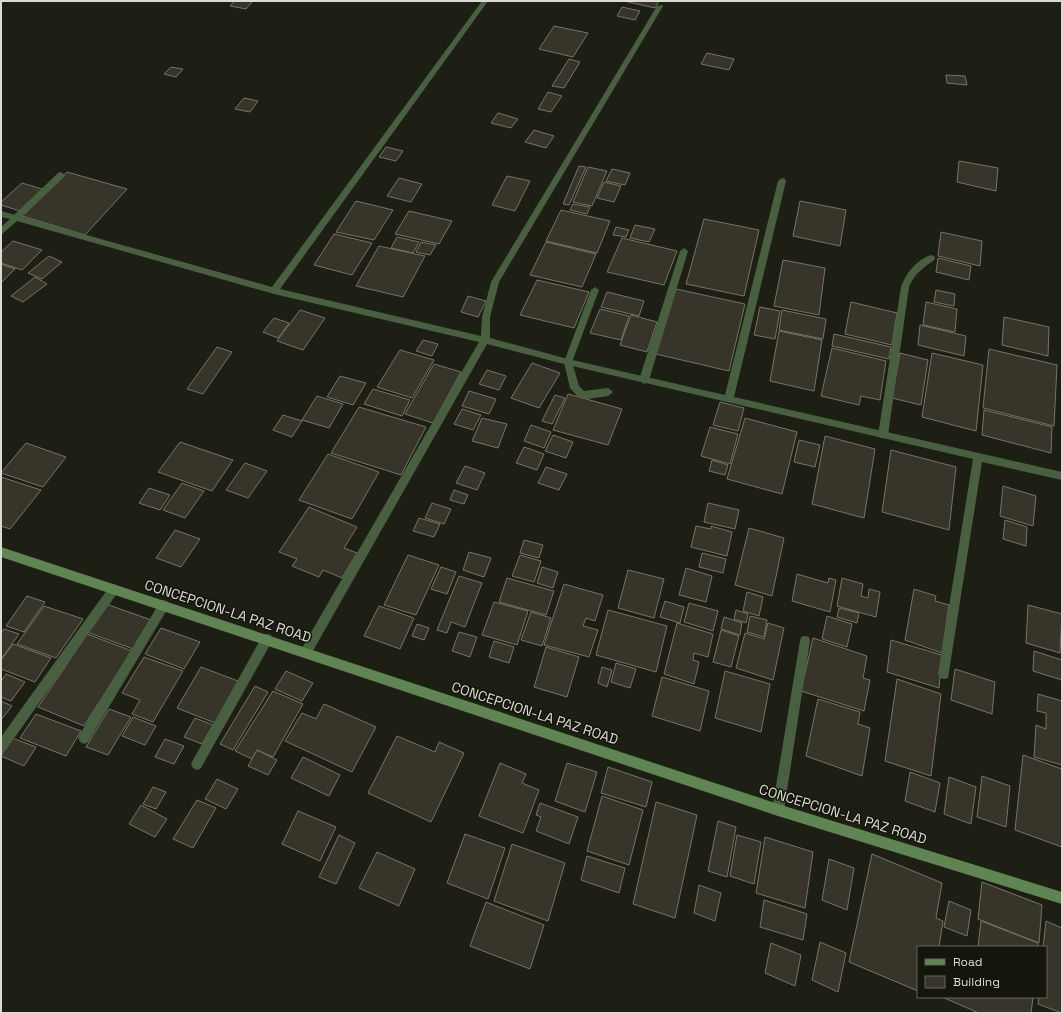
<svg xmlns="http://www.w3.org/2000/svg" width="1063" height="1014" font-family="'Space Grotesk',sans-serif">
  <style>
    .building { fill: #373429; stroke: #777367 }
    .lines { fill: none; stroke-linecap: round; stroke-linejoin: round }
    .service { fill: #486040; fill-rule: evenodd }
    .minor { fill: #486040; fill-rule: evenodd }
    .secondary { fill: #5f8552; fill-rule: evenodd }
    .labels { text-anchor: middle; stroke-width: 3; stroke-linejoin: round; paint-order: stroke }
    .street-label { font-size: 14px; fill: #dadbd4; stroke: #14150b }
  </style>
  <rect width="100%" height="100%" fill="#1d1f14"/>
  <g class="building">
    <path d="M234 1H253L246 9 230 6Z"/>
    <path d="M624 1H659L655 8Z"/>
    <path d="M622 7 640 11 635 20 617 16Z"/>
    <path d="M554 26 588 33 573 57 539 49Z"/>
    <path d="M707 53 734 59 729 70 701 64Z"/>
    <path d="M569 59 580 62 564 88 552 86Z"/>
    <path d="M171 67 183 69 176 77 164 74Z"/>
    <path d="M946 75 965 76 967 85 947 83Z"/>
    <path d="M548 92 562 96 551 112 538 109Z"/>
    <path d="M244 98 258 101 250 112 235 109Z"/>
    <path d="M498 113 518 119 511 128 491 123Z"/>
    <path d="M534 130 554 136 546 148 525 142Z"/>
    <path d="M386 147 403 151 396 161 379 157Z"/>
    <path d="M959 161 998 168 996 191 957 182Z"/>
    <path d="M579 166 586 167 569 205 563 204Z"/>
    <path d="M588 167 607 171 592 206 573 202Z"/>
    <path d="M612 169 630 173 625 185 606 181Z"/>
    <path d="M67 172 127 189 85 235 22 216Z"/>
    <path d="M507 176 530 181 515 211 492 205Z"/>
    <path d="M399 178 422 184 411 202 387 196Z"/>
    <path d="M604 182 621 186 614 202 597 198Z"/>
    <path d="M22 183 42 189 20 211 1 205V202Z"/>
    <path d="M356 201 393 210 374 240 336 232Z"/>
    <path d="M800 201 846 210 840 246 793 236Z"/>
    <path d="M573 204 590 207 587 214 570 210Z"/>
    <path d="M561 210 610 221 597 253 546 241Z"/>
    <path d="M409 211 452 221 439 244 395 234Z"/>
    <path d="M704 219 759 230 744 296 686 284Z"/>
    <path d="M635 225 655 229 649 242 630 238Z"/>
    <path d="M616 227 629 230 626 237 613 235Z"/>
    <path d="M941 232 982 241 980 266 938 256Z"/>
    <path d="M334 234 372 243 352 275 314 265Z"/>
    <path d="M397 237 419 242 413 253 391 248Z"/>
    <path d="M622 238 677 251 664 285 607 272Z"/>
    <path d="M13 241 42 250 22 270 1 263V252Z"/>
    <path d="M421 242 436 245 430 255 416 252Z"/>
    <path d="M546 242 596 254 582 287 530 275Z"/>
    <path d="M379 246 425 256 403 297 356 286Z"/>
    <path d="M49 256 62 262 42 279 28 273Z"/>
    <path d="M938 258 971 266 969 280 936 272Z"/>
    <path d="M783 260 825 268 819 315 774 306Z"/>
    <path d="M1 264 15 269 1 283Z"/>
    <path d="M35 277 47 284 23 302 11 296Z"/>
    <path d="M537 280 589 292 574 328 520 315Z"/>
    <path d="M676 289 745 304 729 371 656 354Z"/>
    <path d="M936 290 955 294 954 306 934 302Z"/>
    <path d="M607 292 644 301 639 316 601 307Z"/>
    <path d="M468 296 486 301 478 317 461 312Z"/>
    <path d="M851 302 897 313 892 345 845 334Z"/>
    <path d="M926 302 957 309 955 332 923 325Z"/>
    <path d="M760 307 780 311 775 339 754 335Z"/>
    <path d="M600 309 629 316 621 340 590 333Z"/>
    <path d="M300 310 325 318 303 350 277 341Z"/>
    <path d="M782 310 826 319 823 339 779 330Z"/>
    <path d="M631 315 657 322 647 352 620 345Z"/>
    <path d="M1004 317 1049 327 1048 356 1002 345Z"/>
    <path d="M274 318 289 323 278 338 263 332Z"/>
    <path d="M920 325 966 336 964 356 918 345Z"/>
    <path d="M779 331 822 340 814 391 770 381Z"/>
    <path d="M834 334 891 347 889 359 832 346Z"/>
    <path d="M423 340 438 344 432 356 416 351Z"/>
    <path d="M217 347 232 352 203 394 187 389Z"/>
    <path d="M832 348 886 361 880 400 861 396 859 405 821 396Z"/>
    <path d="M989 349 1057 365 1054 426 983 408Z"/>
    <path d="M400 350 434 360 412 398 377 387Z"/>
    <path d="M900 353 928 360 921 405 892 398Z"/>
    <path d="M932 353 983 365 976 431 922 417Z"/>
    <path d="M532 363 560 373 539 408 511 398Z"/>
    <path d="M434 364 461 372 433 423 405 414Z"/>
    <path d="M487 370 506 376 499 390 479 384Z"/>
    <path d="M340 376 366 383 353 405 327 397Z"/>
    <path d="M373 389 410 400 402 416 364 404Z"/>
    <path d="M469 391 496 399 489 414 462 406Z"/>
    <path d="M568 394 622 409 608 445 553 430Z"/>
    <path d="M555 395 565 398 552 424 542 421Z"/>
    <path d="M317 396 343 404 329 428 302 420Z"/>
    <path d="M720 402 744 408 738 431 713 425Z"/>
    <path d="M359 407 426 427 401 475 331 453Z"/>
    <path d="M462 409 481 415 473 430 454 424Z"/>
    <path d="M984 410 1052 427 1051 453 982 435Z"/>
    <path d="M283 415 302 421 292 437 273 430Z"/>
    <path d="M482 418 507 424 498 448 472 441Z"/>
    <path d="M745 418 797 432 782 494 727 479Z"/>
    <path d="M531 425 551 432 544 448 524 441Z"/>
    <path d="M710 427 738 434 730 464 701 456Z"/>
    <path d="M553 435 573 442 566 458 545 451Z"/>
    <path d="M825 436 875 449 864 518 812 504Z"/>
    <path d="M799 440 820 445 815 467 794 462Z"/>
    <path d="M180 442 233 460 212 491 158 472Z"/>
    <path d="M26 443 66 457 43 487 1 473Z"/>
    <path d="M524 447 544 454 537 470 516 463Z"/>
    <path d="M891 450 956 467 949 530 882 512Z"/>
    <path d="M328 454 379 472 352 519 299 500Z"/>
    <path d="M712 460 728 465 725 475 709 471Z"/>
    <path d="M245 463 267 471 248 498 226 490Z"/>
    <path d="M465 466 485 473 477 490 456 483Z"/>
    <path d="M546 467 567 474 559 490 538 483Z"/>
    <path d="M1 477 41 490 10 529 1 526Z"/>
    <path d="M182 483 204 491 185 518 163 510Z"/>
    <path d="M1003 486 1036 496 1033 526 1000 516Z"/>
    <path d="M149 488 170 495 160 510 139 503Z"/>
    <path d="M454 490 468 495 464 504 450 500Z"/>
    <path d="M432 503 451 509 444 524 425 518Z"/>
    <path d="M708 503 739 510 735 529 704 522Z"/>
    <path d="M309 507 357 527 344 548 357 553 342 578 323 570 319 577 292 566 297 559 279 552Z"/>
    <path d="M419 518 440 524 434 537 413 531Z"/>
    <path d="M1005 520 1027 527 1026 546 1003 539Z"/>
    <path d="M696 526 711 529V526L732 532 727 556 691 547Z"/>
    <path d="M749 528 784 538 772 596 735 585Z"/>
    <path d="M175 530 200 539 181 567 156 558Z"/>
    <path d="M524 540 543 545 539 558 520 553Z"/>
    <path d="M469 552 491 558 484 577 463 570Z"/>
    <path d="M702 553 726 559 723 573 699 567Z"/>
    <path d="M408 555 439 565 416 615 384 605Z"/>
    <path d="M520 555 541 561 534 582 512 576Z"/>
    <path d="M441 567 456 572 447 594 431 589Z"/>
    <path d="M542 567 558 572 553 588 537 583Z"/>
    <path d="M686 568 712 576 706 602 679 595Z"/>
    <path d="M628 570 664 579 654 618 618 608Z"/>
    <path d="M797 574 828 583 829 578 836 580 830 612 792 601Z"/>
    <path d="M459 576 482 583 465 627 451 622 447 633 437 630Z"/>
    <path d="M507 578 554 591 546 615 499 602Z"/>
    <path d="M842 578 863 584 861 596 868 598 869 589 880 592 876 617 837 606Z"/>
    <path d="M564 584 603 595 595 621 586 618 583 626 598 630 589 657 544 645Z"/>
    <path d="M914 589 936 596 935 601 949 605 942 653 905 640Z"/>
    <path d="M747 592 763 597 759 616 743 611Z"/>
    <path d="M27 596 45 602 24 632 6 626Z"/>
    <path d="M665 601 684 607 680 623 660 617Z"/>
    <path d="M494 602 528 611 517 645 482 635Z"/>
    <path d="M689 603 718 611 713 631 684 622Z"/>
    <path d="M106 604 154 621 136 650 87 632Z"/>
    <path d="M1028 605 1062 614 1060 653 1026 643Z"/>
    <path d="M44 606 83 619 56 658 17 644Z"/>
    <path d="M379 606 414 618 400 649 364 636Z"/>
    <path d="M839 608 859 613 857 623 837 617Z"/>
    <path d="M608 610 667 626 656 672 596 655Z"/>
    <path d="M736 610 748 614 746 623 734 619Z"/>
    <path d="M531 612 551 618 542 646 521 640Z"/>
    <path d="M750 616 767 620 764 637 747 632Z"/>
    <path d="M827 616 852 624 847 647 822 639Z"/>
    <path d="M724 617 742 623 740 635 721 629Z"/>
    <path d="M677 623 713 634 708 657 694 653 693 660 699 662 694 684 664 674Z"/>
    <path d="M768 623 784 628 773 680 736 668 745 633 764 639Z"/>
    <path d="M417 624 429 628 424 640 412 636Z"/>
    <path d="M161 628 200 642 184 669 145 654Z"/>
    <path d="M4 629 19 634 1 659V633Z"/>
    <path d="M721 630 739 636 731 667 713 662Z"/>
    <path d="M459 632 477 637 470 657 452 651Z"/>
    <path d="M87 634 132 651 84 726 38 707Z"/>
    <path d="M813 638 867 656 863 678 870 680 864 711 801 691Z"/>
    <path d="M891 640 942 655 939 688 887 672Z"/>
    <path d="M494 641 514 647 509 663 489 657Z"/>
    <path d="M13 644 51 658 35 682 1 669V660Z"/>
    <path d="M546 647 579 657 567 697 534 687Z"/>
    <path d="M1034 651 1062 660V680L1033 671Z"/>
    <path d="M144 657 183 671 153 722 132 714 140 700 122 693Z"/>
    <path d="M616 663 636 669 630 688 611 682Z"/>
    <path d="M201 667 238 681 215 723 177 708Z"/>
    <path d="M602 667 612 670 607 687 598 683Z"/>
    <path d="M955 669 995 682 992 714 951 700Z"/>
    <path d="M286 671 313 683 302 701 275 689Z"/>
    <path d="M725 671 770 684 761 732 715 718Z"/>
    <path d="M6 674 25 682 11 701 1 697V681Z"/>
    <path d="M662 677 709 691 700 731 652 716Z"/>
    <path d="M897 679 941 694 931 776 885 761Z"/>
    <path d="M255 686 268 692 233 750 220 744Z"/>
    <path d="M273 691 303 704 273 757 257 750 252 759 235 751Z"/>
    <path d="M1038 694 1062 701V765L1034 757 1036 725 1046 729V713L1037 711Z"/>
    <path d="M818 699 860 712 858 724 870 728 862 776 806 756Z"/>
    <path d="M1 701 12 706 1 720Z"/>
    <path d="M324 704 376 727 352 772 285 741 302 713 316 719Z"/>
    <path d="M109 709 131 717 108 755 86 747Z"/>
    <path d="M36 714 81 731 66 756 20 738Z"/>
    <path d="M133 717 156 726 145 745 122 736Z"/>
    <path d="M195 718 213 725 202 744 184 737Z"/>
    <path d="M397 736 435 752 439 742 464 753 431 822 368 793Z"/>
    <path d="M12 738 36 747 24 766 1 756Z"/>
    <path d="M165 739 184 746 174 764 155 757Z"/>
    <path d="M257 750 277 760 268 775 248 766Z"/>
    <path d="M1023 755 1062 769V847L1015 830Z"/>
    <path d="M303 757 340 775 329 796 291 778Z"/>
    <path d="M500 763 526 774 522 783 539 790 523 833 479 816Z"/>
    <path d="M567 763 597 772 585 812 555 801Z"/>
    <path d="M608 767 652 782 646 807 601 793Z"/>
    <path d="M910 772 940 783 935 812 905 801Z"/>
    <path d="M982 776 1010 786 1006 827 977 817Z"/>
    <path d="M949 777 976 787 971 824 944 814Z"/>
    <path d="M217 779 238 789 226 809 205 799Z"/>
    <path d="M153 787 166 792 156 809 143 804Z"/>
    <path d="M602 796 643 810 629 865 587 851Z"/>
    <path d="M197 800 216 808 193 848 173 839Z"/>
    <path d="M656 802 697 815 675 918 633 904Z"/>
    <path d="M540 803 578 817 569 844 536 831 541 817 536 815Z"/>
    <path d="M141 805 167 819 155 837 129 824Z"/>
    <path d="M298 811 336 827 320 861 282 844Z"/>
    <path d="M718 821 736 827 727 877 708 871Z"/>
    <path d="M465 834 505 848 488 899 447 883Z"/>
    <path d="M339 835 355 843 336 884 319 877Z"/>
    <path d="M737 835 761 842 754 884 730 876Z"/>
    <path d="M765 837 813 852 805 908 756 893Z"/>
    <path d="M512 844 565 863 548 921 494 901Z"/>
    <path d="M377 852 415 869 399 906 359 888Z"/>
    <path d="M872 854 942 883 936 918 943 921 939 947H918V991L849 962Z"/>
    <path d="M587 856 625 868 619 893 581 880Z"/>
    <path d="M829 859 854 868 847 910 822 900Z"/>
    <path d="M982 882 1042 905 1039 943 978 919Z"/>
    <path d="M699 885 721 893 715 921 694 913Z"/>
    <path d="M764 900 807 914 803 940 760 927Z"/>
    <path d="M949 901 971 910 967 936 944 927Z"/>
    <path d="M486 902 544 925 530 969 470 946Z"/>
    <path d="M981 921 1038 943V947H978Z"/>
    <path d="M1046 921 1062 928V1013L1038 1004 1039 997H1046V947H1043Z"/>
    <path d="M820 942 846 953 838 992 812 980Z"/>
    <path d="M771 943 801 955 795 986 765 973Z"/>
    <path d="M942 997H1033L1031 1013H979Z"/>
  </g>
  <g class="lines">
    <g class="service">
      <path d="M61 172 65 175 64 177 19 220H13V216L58 173Z"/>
      <path d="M684 248 688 251 649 380 644 384 639 380 680 251Z"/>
      <path d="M931 255 934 256 935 258 934 260C923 268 914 274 909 287L888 435 886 438H880L878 435 901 287C906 273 916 260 931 255Z"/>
      <path d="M595 287 599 290 572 362 579 386 584 391 608 388 613 392 608 396 588 399 578 397 570 388 564 362 591 290Z"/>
      <path d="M114 584 118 586 119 589 118 592 5 751 1 753V737L110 586Z"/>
      <path d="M164 600 168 602 169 605 168 608 88 742 84 744 80 742 78 738 80 734 160 602Z"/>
      <path d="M267 634 271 635 272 639 271 643 201 768 197 770 193 768 191 764 193 760 263 635Z"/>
    </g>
    <g class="minor">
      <path d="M482 1H488L280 289 481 336 482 317 491 282 657 6 662 5 663 6 499 282 490 317V338L568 359 725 395 778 181 782 178 785 179 786 181 734 397 1062 472V480L982 462 948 678 944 679 940 678 938 674 973 459 568 365 487 344 310 656 306 657 302 656 300 652 302 648 479 342 274 294 17 221 1 235V227L10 219 1 217V211L272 287Z"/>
      <path d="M805 636 809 637 810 641 784 810 782 814 778 816 774 814 772 810 800 641 801 637Z"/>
    </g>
    <path class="secondary" d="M1 547 778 804 1062 892V904L778 816 1 557Z"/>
  </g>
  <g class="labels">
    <g class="street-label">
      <text transform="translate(228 611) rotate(18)" y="5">CONCEPCION-LA PAZ ROAD</text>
      <text transform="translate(535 713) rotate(18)" y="5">CONCEPCION-LA PAZ ROAD</text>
      <text transform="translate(843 814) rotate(17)" y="5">CONCEPCION-LA PAZ ROAD</text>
    </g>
  </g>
  <rect width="1063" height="1014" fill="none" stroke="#dadbd4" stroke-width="4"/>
  <rect x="917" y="946" width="130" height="52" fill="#14150b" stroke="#63645b"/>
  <rect x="925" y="959" width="20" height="6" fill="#5f8552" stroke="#63645b"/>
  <text x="953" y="966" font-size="12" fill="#dadbd4">Road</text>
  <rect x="925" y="976" width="20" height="12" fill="#373429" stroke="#63645b"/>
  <text x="953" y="986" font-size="12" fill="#dadbd4">Building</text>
</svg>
